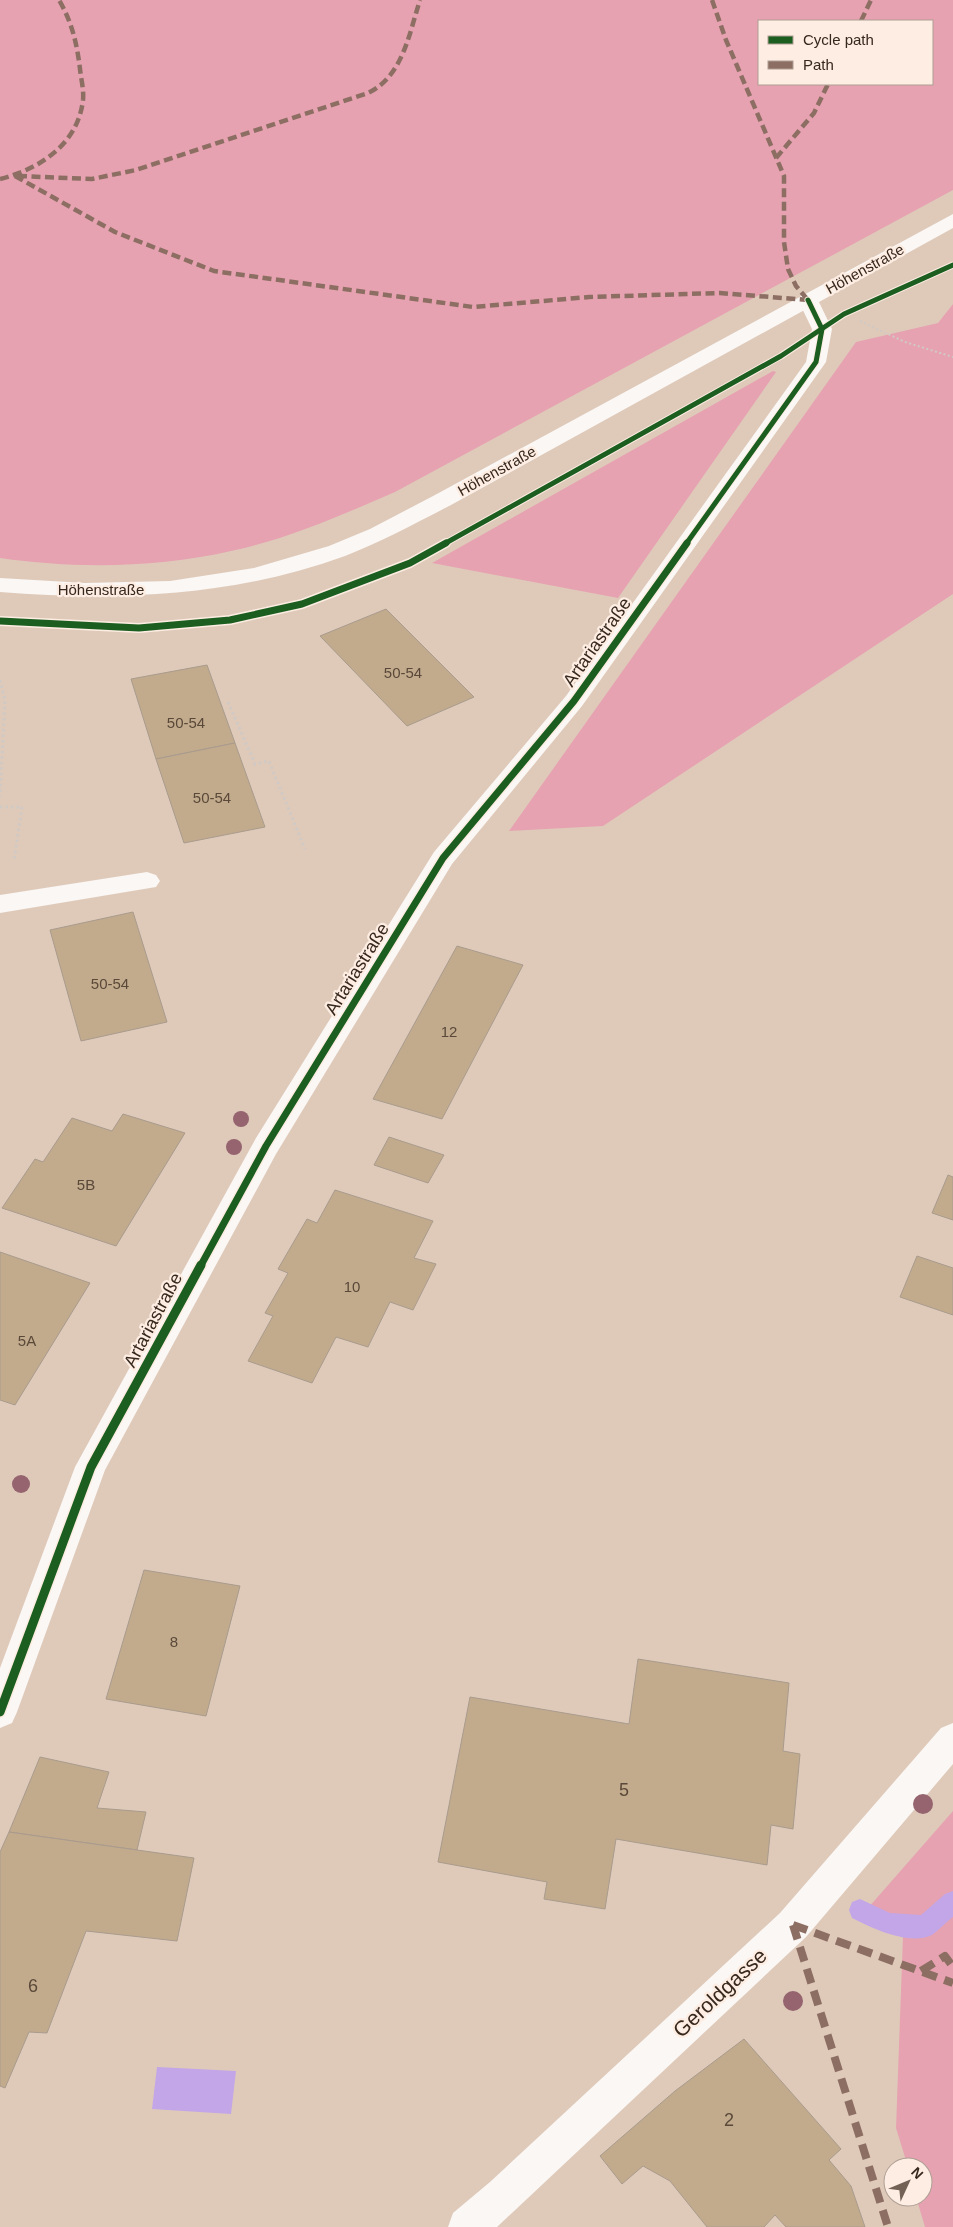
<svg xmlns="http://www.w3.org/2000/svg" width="953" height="2227" font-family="Helvetica,sans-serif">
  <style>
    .green { fill: #e6a2b1; fill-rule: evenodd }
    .water { fill: #c2a6e8 }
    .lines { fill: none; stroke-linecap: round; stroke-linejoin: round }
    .stream { fill: #c2a6e8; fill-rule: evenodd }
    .building { fill: #c2ab8d; stroke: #a99b8d }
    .path-far1 { stroke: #d0c9c4; stroke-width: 2; stroke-dasharray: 2 2.5; stroke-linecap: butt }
    .path { stroke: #d0c9c4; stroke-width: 3; stroke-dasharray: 2.5 3; stroke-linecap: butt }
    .service { fill: #faf7f5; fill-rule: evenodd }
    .minor { fill: #faf7f5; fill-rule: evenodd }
    .secondary { fill: #faf7f5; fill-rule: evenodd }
    .quiet-far1 { stroke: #8d6e63; stroke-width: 4.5; stroke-dasharray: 9 4.5; stroke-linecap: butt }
    .quiet { stroke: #8d6e63; stroke-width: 8; stroke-dasharray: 15 8; stroke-linecap: butt }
    .cycleway-far2-casing { stroke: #fdede2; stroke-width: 7 }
    .cycleway-far1-casing { stroke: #fdede2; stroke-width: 10 }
    .cycleway-casing { stroke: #fdede2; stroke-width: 12 }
    .cycleway-far2 { stroke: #1b5e20; stroke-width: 5 }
    .cycleway-far1 { stroke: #1b5e20; stroke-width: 7 }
    .cycleway { stroke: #1b5e20; stroke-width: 9 }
    .tree { fill: #95646f }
    .labels { text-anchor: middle; stroke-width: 4.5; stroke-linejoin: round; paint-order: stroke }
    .far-street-label { font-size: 15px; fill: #37281d; stroke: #fdede2 }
    .number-label { font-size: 15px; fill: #5a4939 }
    .street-label { font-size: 18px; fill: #37281d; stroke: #fdede2 }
    .near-number-label { font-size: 18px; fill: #5a4939 }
    .near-street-label { font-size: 21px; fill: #37281d; stroke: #fdede2 }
  </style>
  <rect width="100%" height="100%" fill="#dfcaba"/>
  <g class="green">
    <path d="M0 0H953V190L395 492C342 515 288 539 231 551 157 568 75 569 0 558ZM759 21H932V84H759Z"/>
    <path d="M953 304V594L603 826 509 831 856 342 938 323Z"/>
    <path d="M773 371 776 372 618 598 432 563Z"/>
    <path d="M953 1811V2227H925L916 2197H923V2167H908L896 2128 903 1936 861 1916Z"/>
  </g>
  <path class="water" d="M157 2067 236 2071 231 2114 152 2109Z"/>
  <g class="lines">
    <path class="stream" d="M953 1891V1917C946 1922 939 1930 932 1935 909 1946 872 1928 852 1918L849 1910 852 1902 860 1899 890 1913 921 1915 945 1894Z"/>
  </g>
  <g class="building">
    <path d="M386 609 474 697 407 726 320 636Z"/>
    <path d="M207 665 235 743 156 759 131 679Z"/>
    <path d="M235 743 265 827 184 843 156 759Z"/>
    <path d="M133 912 167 1022 81 1041 50 930Z"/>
    <path d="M457 946 523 965 442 1119 373 1099Z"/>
    <path d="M123 1114 185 1133 116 1246 2 1208 35 1159 43 1162 72 1118 112 1131Z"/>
    <path d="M389 1137 444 1155 428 1183 374 1165Z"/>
    <path d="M948 1175 953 1177V1220L932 1213Z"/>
    <path d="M335 1190 433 1221 414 1258 436 1264 413 1310 390 1302 368 1347 336 1337 312 1383 248 1361 273 1316 265 1313 288 1273 278 1269 307 1219 317 1223Z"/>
    <path d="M0 1252 90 1283 15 1405 0 1400Z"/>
    <path d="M917 1256 953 1268V1315L900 1297Z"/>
    <path d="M144 1570 240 1586 206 1716 106 1699Z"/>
    <path d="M638 1659 789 1683 783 1751 800 1754 793 1829 771 1825 767 1865 616 1839 605 1909 544 1899 547 1882 438 1862 470 1697 629 1724Z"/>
    <path d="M40 1757 109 1772 97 1808 146 1812 137 1850 9 1832Z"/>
    <path d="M9 1832 194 1858 177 1941 86 1931 47 2033 29 2032 5 2088 0 2086V1852Z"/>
    <path d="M744 2039 841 2149 829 2160 851 2186 865 2227H786L775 2215 764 2227H707L670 2181 643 2166 622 2184 600 2156 675 2091Z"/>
  </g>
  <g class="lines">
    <path class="path-far1" d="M860 321 905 342 953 357"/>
    <g class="path">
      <path d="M0 680 5 700 0 796"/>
      <path d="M228 702 255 764 269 761 305 849"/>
      <path d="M0 807H22L14 861"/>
    </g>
    <path class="service" d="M147 872 156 875 160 881 156 887 0 913V895Z"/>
    <g class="minor">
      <path d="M808 294 815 296 818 300 832 329 826 362 582 706 452 864 276 1154 105 1470 17 1712 12 1723 0 1728V1668L75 1467 256 1138 434 852 566 696 806 362 812 329 798 300 801 296Z"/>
      <path d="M953 1723V1764L806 1937 497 2227H448L453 2213 490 2182 780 1913 941 1728Z"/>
    </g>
    <path class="secondary" d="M953 214V228L451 505C416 523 381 542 345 556 233 597 117 601 0 592V578L85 583 170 581 254 568 329 546 370 529 435 495Z"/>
    <g class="quiet-far1">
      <path d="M712 0 726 40 784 176V242L788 269 796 286 808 300"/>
      <path d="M861 21 871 0"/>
      <path d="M776 158 814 113 828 84"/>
      <path d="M15 176 115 232 214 271 473 307 589 297 720 293 808 300"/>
      <path d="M18 176 92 179 136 170 368 93C403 76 409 34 420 0"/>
      <path d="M0 179C40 169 78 144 83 100 84 89 81 79 80 69 77 44 72 22 59 0"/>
    </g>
    <g class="quiet">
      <path d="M793 1925 888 2227"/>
      <path d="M793 1925 953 1983"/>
      <path d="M921 1971 945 1956 953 1967"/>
    </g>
    <g class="cycleway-far2-casing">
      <g id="cycleway-far2">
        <path d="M444 544 781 356 844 314 953 265"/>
        <path d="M686 544 816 362 822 329 808 300"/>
      </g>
    </g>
    <g class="cycleway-far1-casing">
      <g id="cycleway-far1">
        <path d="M0 621 139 628 230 620 302 604 410 563 446 543"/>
        <path d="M200 1267 266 1146 443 858 574 701 687 543"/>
      </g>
    </g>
    <g class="cycleway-casing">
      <path id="cycleway" d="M0 1712 91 1467 201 1265"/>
    </g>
    <use href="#cycleway-far2" class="cycleway-far2"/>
    <use href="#cycleway-far1" class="cycleway-far1"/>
    <use href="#cycleway" class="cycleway"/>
  </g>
  <g class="tree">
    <circle cx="241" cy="1119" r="8"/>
    <circle cx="234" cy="1147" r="8"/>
    <circle cx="21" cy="1484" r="9"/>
    <circle cx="923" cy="1804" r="10"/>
    <circle cx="793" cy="2001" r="10"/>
  </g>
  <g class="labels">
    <g class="far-street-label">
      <text transform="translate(865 269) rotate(-29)" y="5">Höhenstraße</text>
      <text transform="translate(497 471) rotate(-29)" y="5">Höhenstraße</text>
      <text x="101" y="595">Höhenstraße</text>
    </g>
    <g class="number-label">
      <text x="403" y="678">50-54</text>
      <text x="186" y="728">50-54</text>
      <text x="212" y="803">50-54</text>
      <text x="110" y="989">50-54</text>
      <text x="449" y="1037">12</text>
      <text x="86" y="1190">5B</text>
      <text x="352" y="1292">10</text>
      <text x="27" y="1346">5A</text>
      <text x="174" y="1647">8</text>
    </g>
    <g class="street-label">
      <text transform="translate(597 642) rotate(-55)" y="6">Artariastraße</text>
      <text transform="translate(357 969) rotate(-58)" y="6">Artariastraße</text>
      <text transform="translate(153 1320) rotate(-62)" y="6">Artariastraße</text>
    </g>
    <g class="near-number-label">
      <text x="624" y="1796">5</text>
      <text x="33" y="1992">6</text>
      <text x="729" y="2126">2</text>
    </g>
    <g class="near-street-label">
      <text transform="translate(720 1993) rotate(-43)" y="7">Geroldgasse</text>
    </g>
  </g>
  <rect x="758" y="20" width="175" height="65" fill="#fdede2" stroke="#ae9e93"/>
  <rect x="768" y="36" width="25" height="8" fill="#1b5e20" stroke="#ae9e93"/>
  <text x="803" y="45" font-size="15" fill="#37281d">Cycle path</text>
  <rect x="768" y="61" width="25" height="8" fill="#8d6e63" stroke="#ae9e93"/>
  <text x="803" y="70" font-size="15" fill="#37281d">Path</text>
  <g transform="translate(908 2182) rotate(46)"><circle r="24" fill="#fdede2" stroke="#ae9e93"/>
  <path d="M0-4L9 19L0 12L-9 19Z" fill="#726154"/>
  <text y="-8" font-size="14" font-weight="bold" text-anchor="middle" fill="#37281d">N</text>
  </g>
</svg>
